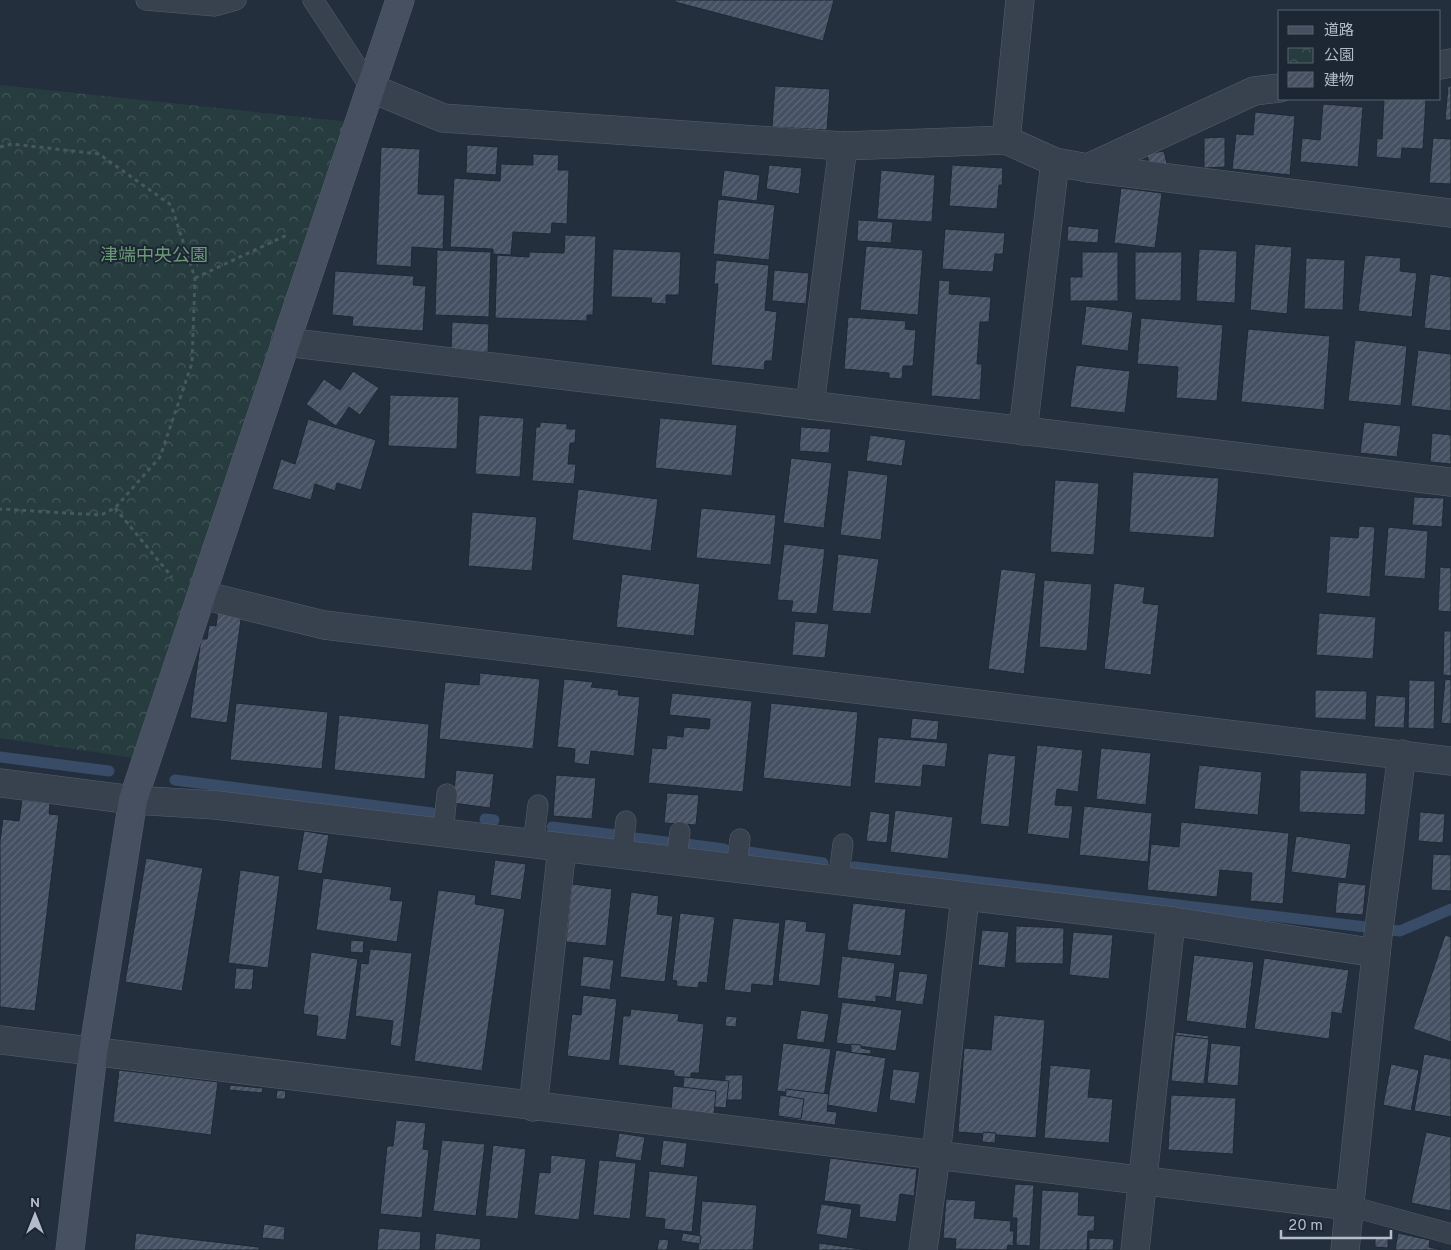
<svg xmlns="http://www.w3.org/2000/svg" width="1451" height="1250" font-family="Overpass,'Noto Sans JP',sans-serif">
  <style>
    .park { fill: url(#park-crowns) }
    .lines { fill: none; stroke-linecap: round; stroke-linejoin: round }
    .stream { stroke: #394c67; stroke-width: 11 }
    .building { fill: url(#building-hatch); stroke: #1f2835 }
    .lane-casing { stroke: #565f6c; stroke-width: 21 }
    .street-casing { stroke: #565f6c; stroke-width: 29 }
    .secondary-casing { stroke: #565f6c; stroke-width: 29 }
    .path { stroke: #44595c; stroke-width: 3; stroke-dasharray: 4 4; stroke-linecap: butt }
    .lane { stroke: #38414e; stroke-width: 20 }
    .street { stroke: #38414e; stroke-width: 28 }
    .secondary { stroke: #465061; stroke-width: 28 }
    .labels { text-anchor: middle; stroke-width: 4; stroke-linejoin: round; paint-order: stroke }
    .park-label { font-size: 18px; fill: #6b9a76; stroke: #1d2633 }
  </style>
  <defs>
    <pattern id="park-crowns" width="20" height="18" patternUnits="userSpaceOnUse" patternTransform="scale(1.25)"><rect width="20" height="18" fill="#263c3f"/><path d="M2 6a3 3 0 1 1 6 0M12 15a3 3 0 1 1 6 0" fill="none" stroke="#435659"/></pattern>
    <pattern id="building-hatch" width="6" height="6" patternUnits="userSpaceOnUse" patternTransform="scale(1.25)"><rect width="6" height="6" fill="#455162"/><path d="M-1 1l2-2M0 6l6-6M5 7l2-2" fill="none" stroke="#5d6877"/></pattern>
  </defs>
  <rect width="100%" height="100%" fill="#242f3e"/>
  <path class="park" d="M0 85 359 123 147 760 0 738Z"/>
  <g class="lines">
    <g class="stream">
      <path d="M0 757 109 771"/>
      <path d="M175 780 432 813"/>
      <path d="M485 819 494 820"/>
      <path d="M552 827 616 835"/>
      <path d="M634 838 666 842"/>
      <path d="M686 844 724 849"/>
      <path d="M748 852 823 863"/>
      <path d="M854 867 1400 931 1451 909"/>
    </g>
  </g>
  <g class="building">
    <path d="M675 0H834L823 41 675 2Z"/>
    <path d="M775 86 830 89 827 130 772 127Z"/>
    <path d="M1448 86H1451V120H1445Z"/>
    <path d="M1384 99H1426L1423 149 1402 148 1401 159 1376 157 1377 138 1382 139Z"/>
    <path d="M1323 104 1363 107 1358 167 1300 162 1302 138 1320 140Z"/>
    <path d="M1255 112 1295 116 1290 175 1232 169 1236 134 1253 135Z"/>
    <path d="M1225 137V167L1204 168V138Z"/>
    <path d="M1433 138 1451 139V184L1429 183Z"/>
    <path d="M467 145 498 147 496 175 466 173Z"/>
    <path d="M381 147 420 149 418 194 445 195 443 249 412 247 411 267 376 265Z"/>
    <path d="M1164 151 1167 164 1150 168 1147 154Z"/>
    <path d="M533 154 559 155 558 170H569L567 224 552 223 551 234 513 232 511 255 493 254V249L450 247 454 178 500 181 501 164 533 165Z"/>
    <path d="M769 165 802 168 799 194 766 189Z"/>
    <path d="M952 165 1003 168 1002 185H999L997 209 949 206Z"/>
    <path d="M724 170 760 175 757 201 721 196Z"/>
    <path d="M881 170 935 175 932 222 877 219Z"/>
    <path d="M1121 188 1162 193 1155 248 1114 243Z"/>
    <path d="M718 199 775 205 769 260 713 254Z"/>
    <path d="M858 220 893 222 891 243 857 241Z"/>
    <path d="M1068 226 1099 229 1098 243 1067 241Z"/>
    <path d="M945 229 1005 233 1003 254H995L993 272 942 269Z"/>
    <path d="M565 235 596 236 593 315H587V321L495 318 497 255 529 257V252L564 253Z"/>
    <path d="M1255 244 1292 247 1287 314 1250 310Z"/>
    <path d="M866 246 923 250 918 315 860 310Z"/>
    <path d="M613 249 681 252 679 295H666V304L651 303 652 298 611 297Z"/>
    <path d="M1199 249 1237 251 1235 303 1196 301Z"/>
    <path d="M437 250 491 252 489 317 435 315Z"/>
    <path d="M1082 252H1118V301H1070V277H1082Z"/>
    <path d="M1135 252H1182L1181 301 1135 300Z"/>
    <path d="M1365 255 1401 258 1400 271 1417 273 1412 317 1358 311Z"/>
    <path d="M1306 258 1345 260 1343 310 1304 309Z"/>
    <path d="M716 260 769 265 765 310 777 312 772 361H765L764 370 711 365 718 284H714Z"/>
    <path d="M774 270 809 273 806 304 772 301Z"/>
    <path d="M335 271 414 276 413 285 426 286 423 331 352 326 353 317 332 315Z"/>
    <path d="M1430 274 1451 277V331L1424 328Z"/>
    <path d="M939 280 950 281 949 294 991 297 989 322H980L977 364H982L980 400 931 396Z"/>
    <path d="M1086 306 1133 312 1128 351 1081 345Z"/>
    <path d="M848 317 906 321 905 329 916 330 913 366H903L902 379 889 378V373L844 369Z"/>
    <path d="M1141 318 1223 325 1217 401 1176 398 1178 367 1137 364Z"/>
    <path d="M452 322 489 324 488 352 451 350Z"/>
    <path d="M1248 329 1330 336 1324 410 1241 402Z"/>
    <path d="M1355 340 1407 346 1401 406 1348 401Z"/>
    <path d="M1418 350 1451 354V411L1411 406Z"/>
    <path d="M1076 365 1130 371 1125 413 1070 407Z"/>
    <path d="M353 371 379 388 360 415 349 407 336 426 306 404 324 379 340 390Z"/>
    <path d="M390 395 459 397 457 449 388 446Z"/>
    <path d="M479 415 524 418 520 477 475 474Z"/>
    <path d="M660 418 737 425 732 476 655 468Z"/>
    <path d="M308 419 376 440 361 490 337 483 335 491 315 484 311 500 272 489 281 459 295 464Z"/>
    <path d="M540 422 567 424V429H576L575 443H570L568 464H576L574 484 532 481 536 427H540Z"/>
    <path d="M1364 422 1401 426 1397 457 1360 453Z"/>
    <path d="M801 427 831 429 829 453 799 451Z"/>
    <path d="M1432 433 1451 435V464L1430 462Z"/>
    <path d="M870 435 906 440 902 466 866 461Z"/>
    <path d="M791 458 832 463 824 528 783 523Z"/>
    <path d="M848 470 888 475 881 540 840 535Z"/>
    <path d="M1133 472 1219 478 1214 538 1129 532Z"/>
    <path d="M1055 480 1099 483 1094 555 1050 552Z"/>
    <path d="M578 489 658 499 651 551 572 540Z"/>
    <path d="M1414 497 1444 498 1442 527 1412 525Z"/>
    <path d="M701 508 776 515 771 565 696 558Z"/>
    <path d="M472 512 537 517 532 571 468 566Z"/>
    <path d="M1359 526 1375 527 1370 597 1326 593 1330 536 1358 538Z"/>
    <path d="M1388 527 1428 531 1425 579 1384 576Z"/>
    <path d="M784 544 825 549 817 614 791 612 793 601 777 600Z"/>
    <path d="M838 554 879 559 871 614 832 611Z"/>
    <path d="M1440 567 1451 568V612L1438 611Z"/>
    <path d="M1001 569 1036 573 1024 674 988 669Z"/>
    <path d="M622 574 700 584 694 636 616 627Z"/>
    <path d="M1044 580 1092 584 1087 651 1039 647Z"/>
    <path d="M1114 583 1145 587 1143 603 1159 605 1151 675 1104 669Z"/>
    <path d="M218 609 242 612 227 723 190 718 201 639H207L209 625 216 626Z"/>
    <path d="M1319 613 1376 617 1373 659 1316 655Z"/>
    <path d="M795 621 829 624 825 658 792 655Z"/>
    <path d="M1444 631H1451V676L1443 675Z"/>
    <path d="M480 673 540 679 533 749 439 739 445 682 479 685Z"/>
    <path d="M564 679 593 682 591 687 619 690 618 695 640 697 634 756 591 751 589 765 574 763 575 749 557 747Z"/>
    <path d="M1445 679 1451 680V724L1441 723Z"/>
    <path d="M1409 680 1435 681 1434 729 1408 728Z"/>
    <path d="M1315 690 1367 691 1366 720 1315 718Z"/>
    <path d="M672 693 752 701 743 792 648 783 652 748 666 749 667 735 683 737 684 727 709 729 710 719 669 715Z"/>
    <path d="M1376 695 1406 697 1404 728 1374 727Z"/>
    <path d="M236 703 328 712 322 769 230 760Z"/>
    <path d="M771 703 858 712 851 787 763 778Z"/>
    <path d="M339 715 429 724 425 779 334 770Z"/>
    <path d="M912 718 939 721 937 740 910 738Z"/>
    <path d="M878 737 948 743 945 767 923 765 921 787 874 783Z"/>
    <path d="M1037 745 1083 750 1078 792 1057 789 1055 805 1073 806 1069 839 1027 834Z"/>
    <path d="M1101 748 1151 753 1146 805 1096 799Z"/>
    <path d="M988 753 1016 756 1009 827 980 824Z"/>
    <path d="M1199 765 1262 772 1258 815 1194 809Z"/>
    <path d="M456 770 494 774 490 808 453 803Z"/>
    <path d="M1300 770 1367 773 1365 815 1299 812Z"/>
    <path d="M556 775 596 778 592 819 553 816Z"/>
    <path d="M667 793 699 795 696 825 664 823Z"/>
    <path d="M22 800 50 803 49 814 59 815 35 1011 0 1007V841L3 819 19 821Z"/>
    <path d="M1084 806 1152 813 1148 862 1079 855Z"/>
    <path d="M895 810 953 817 948 859 890 852Z"/>
    <path d="M870 811 890 814 887 843 866 841Z"/>
    <path d="M1420 812 1445 814 1443 843 1418 841Z"/>
    <path d="M1181 822 1289 833 1283 904 1250 901 1252 873 1220 870 1217 897 1147 890 1151 844 1179 847Z"/>
    <path d="M304 831 329 835 322 874 297 870Z"/>
    <path d="M1296 836 1351 844 1346 879 1291 872Z"/>
    <path d="M1433 854 1451 855V891L1431 890Z"/>
    <path d="M146 858 203 868 182 991 125 982Z"/>
    <path d="M495 860 526 864 521 900 490 895Z"/>
    <path d="M240 870 280 876 268 968 228 963Z"/>
    <path d="M323 878 392 887 390 900 403 901 397 942 316 930Z"/>
    <path d="M1338 882 1366 885 1363 915 1335 913Z"/>
    <path d="M572 884 612 889 606 946 566 942Z"/>
    <path d="M438 890 476 895 475 904 505 909 482 1071 414 1061Z"/>
    <path d="M631 892 659 896 657 914 673 916 665 982 620 977Z"/>
    <path d="M853 903 906 909 901 956 847 950Z"/>
    <path d="M680 913 715 917 707 983 699 982 698 988 676 986 677 981 672 980Z"/>
    <path d="M733 918 780 923 773 986 752 984 751 993 724 990Z"/>
    <path d="M785 919 807 922 806 931 826 933 820 986 778 981Z"/>
    <path d="M1016 926 1064 928 1063 964 1015 963Z"/>
    <path d="M982 930 1009 932 1005 968 978 965Z"/>
    <path d="M1073 932 1113 935 1109 979 1069 975Z"/>
    <path d="M1445 935 1451 937V1042L1413 1029Z"/>
    <path d="M351 940 364 941 363 953 350 952Z"/>
    <path d="M370 949 412 953 401 1047 390 1045 393 1021 355 1016 361 963 368 964Z"/>
    <path d="M311 952 358 959 346 1040 316 1036 318 1016 303 1014Z"/>
    <path d="M1194 955 1254 962 1246 1029 1186 1021Z"/>
    <path d="M583 956 614 960 610 990 580 986Z"/>
    <path d="M842 956 895 963 891 998 876 996V1002L837 998Z"/>
    <path d="M1264 958 1349 970 1342 1014 1332 1012 1329 1039 1254 1029Z"/>
    <path d="M236 968 254 969 252 990 234 989Z"/>
    <path d="M899 971 928 974 923 1005 895 1001Z"/>
    <path d="M583 995 617 999 610 1061 567 1056 572 1014 581 1015Z"/>
    <path d="M842 1002 902 1010 896 1051 836 1043Z"/>
    <path d="M631 1009 679 1014 678 1021 704 1024 699 1073H691V1078L674 1076V1071L618 1065 623 1016H630Z"/>
    <path d="M801 1010 829 1014 824 1043 796 1039Z"/>
    <path d="M994 1015 1045 1020 1036 1138 958 1132 964 1048 991 1050Z"/>
    <path d="M726 1016 737 1017 736 1027 725 1026Z"/>
    <path d="M1176 1032 1209 1036 1204 1078 1171 1074Z"/>
    <path d="M1175 1035 1209 1039 1204 1084 1171 1081Z"/>
    <path d="M783 1043 831 1049 824 1097 777 1091Z"/>
    <path d="M1211 1043 1241 1046 1238 1086 1207 1083Z"/>
    <path d="M851 1044 861 1045V1048L871 1050V1054L851 1053Z"/>
    <path d="M836 1050 886 1058 877 1113 827 1105Z"/>
    <path d="M1424 1054 1451 1059V1117L1414 1111Z"/>
    <path d="M1391 1064 1419 1070 1411 1111 1383 1105Z"/>
    <path d="M1050 1065 1091 1069 1088 1097 1113 1099 1109 1143 1044 1138Z"/>
    <path d="M893 1069 920 1072 915 1104 889 1100Z"/>
    <path d="M119 1070 218 1082 211 1135 113 1122Z"/>
    <path d="M725 1075H743L742 1100H724Z"/>
    <path d="M684 1077 729 1081 726 1108 681 1104Z"/>
    <path d="M230 1085 263 1088 262 1093 229 1090Z"/>
    <path d="M673 1086 716 1091 714 1114 671 1110Z"/>
    <path d="M786 1089 829 1094 827 1111 837 1112 835 1125 783 1118Z"/>
    <path d="M277 1090 286 1091 285 1099H276Z"/>
    <path d="M780 1095 804 1099 801 1119 778 1116Z"/>
    <path d="M1171 1095 1236 1098 1233 1154 1168 1150Z"/>
    <path d="M396 1120 426 1123 423 1149 429 1150 422 1218 380 1214 387 1146H393Z"/>
    <path d="M983 1132 996 1133 995 1143 982 1142Z"/>
    <path d="M1426 1132 1451 1137V1211L1411 1203Z"/>
    <path d="M619 1133 645 1137 641 1161 615 1157Z"/>
    <path d="M442 1140 485 1144 476 1216 433 1211Z"/>
    <path d="M663 1140 687 1143 684 1168 660 1165Z"/>
    <path d="M493 1145 526 1149 518 1219 485 1216Z"/>
    <path d="M551 1155 586 1159 579 1220 534 1215 539 1172 550 1173Z"/>
    <path d="M830 1158 917 1169 914 1196 900 1194 896 1222 859 1217 860 1205 824 1201Z"/>
    <path d="M599 1160 636 1163 630 1219 593 1215Z"/>
    <path d="M649 1171 698 1176 692 1232 664 1229 665 1219 645 1217Z"/>
    <path d="M1015 1184 1034 1185 1030 1246 1016 1245 1017 1218H1012Z"/>
    <path d="M1042 1190 1079 1192 1078 1215 1095 1216 1094 1231H1088L1087 1250H1039Z"/>
    <path d="M946 1199 976 1201 974 1218 1011 1221 1010 1231H1014L1013 1246 1008 1245 1007 1250 955 1249 956 1239 943 1238Z"/>
    <path d="M702 1201 757 1205 753 1250H698Z"/>
    <path d="M821 1204 852 1209 847 1239 816 1234Z"/>
    <path d="M264 1224 285 1227 284 1240 262 1238Z"/>
    <path d="M379 1228 421 1232 420 1250H377Z"/>
    <path d="M136 1233 259 1247V1250H134Z"/>
    <path d="M436 1233 481 1239 480 1250H434Z"/>
    <path d="M683 1233 701 1236 700 1244 681 1241Z"/>
    <path d="M1398 1233 1430 1240 1429 1247 1442 1250H1395Z"/>
    <path d="M1375 1237 1388 1238V1248L1375 1247Z"/>
    <path d="M1089 1238 1114 1239 1113 1250H1089Z"/>
    <path d="M659 1239 669 1240 667 1250H657Z"/>
    <path d="M819 1243 868 1250H818Z"/>
  </g>
  <g class="lines">
    <g class="lane-casing">
      <g id="lane">
        <path d="M146 0 215 6 236 0"/>
        <path d="M313 0 371 88"/>
        <path d="M443 833 447 794"/>
        <path d="M533 844 538 805"/>
        <path d="M622 855 626 821"/>
        <path d="M676 862 680 832"/>
        <path d="M736 870 740 839"/>
        <path d="M838 882 843 844"/>
        <path d="M1350 1206 1451 1234"/>
      </g>
    </g>
    <g class="street-casing">
      <g id="street">
        <path d="M1440 65 1451 63"/>
        <path d="M371 88 443 118 843 146 1006 140 1055 162 1088 168 1254 91 1280 88"/>
        <path d="M1006 140 1020 0"/>
        <path d="M1088 168 1451 213"/>
        <path d="M285 342 1451 482"/>
        <path d="M810 405 843 146"/>
        <path d="M1023 431 1055 162"/>
        <path d="M202 595 324 625 1451 761"/>
        <path d="M0 783 133 800 215 805 1171 921 1376 953"/>
        <path d="M0 1040 1350 1206"/>
        <path d="M533 1107 562 848"/>
        <path d="M923 1250 936 1155 965 897"/>
        <path d="M1135 1250 1171 921"/>
        <path d="M1345 1250 1378 936 1402 754"/>
      </g>
    </g>
    <g class="secondary-casing">
      <path id="secondary" d="M70 1250 93 1053 133 800 400 0"/>
    </g>
    <g class="path">
      <path d="M0 147 12 144 99 154 171 205 195 278 192 363 160 457 115 508 101 515 0 509"/>
      <path d="M195 278 287 235"/>
      <path d="M115 508 172 577"/>
    </g>
    <use href="#lane" class="lane"/>
    <use href="#street" class="street"/>
    <use href="#secondary" class="secondary"/>
  </g>
  <g class="labels">
    <g class="park-label">
      <text x="154" y="261">津端中央公園</text>
    </g>
  </g>
  <rect x="1278" y="10" width="162" height="90" fill="#1d2633" stroke="#59626f"/>
  <rect x="1288" y="26" width="25" height="8" fill="#465061" stroke="#59626f"/>
  <text x="1324" y="35" font-size="15" fill="#b4bcc9">道路</text>
  <rect x="1288" y="48" width="25" height="15" fill="url(#park-crowns)" stroke="#59626f"/>
  <text x="1324" y="60" font-size="15" fill="#b4bcc9">公園</text>
  <rect x="1288" y="72" width="25" height="15" fill="url(#building-hatch)" stroke="#59626f"/>
  <text x="1324" y="85" font-size="15" fill="#b4bcc9">建物</text>
  <g transform="translate(35 1215)" stroke="#1d2633" stroke-width="4" paint-order="stroke">
  <path d="M0-4L9 19L0 12L-9 19Z" fill="#b4bcc9"/>
  <text y="-8" font-size="14" font-weight="bold" text-anchor="middle" fill="#b4bcc9">N</text>
  </g>
  <path d="M1281 1230v8h110v-8" fill="none" stroke="#b4bcc9" stroke-width="2.5"/>
  <text x="1288" y="1230" font-size="15" fill="#b4bcc9" stroke="#1d2633" stroke-width="4" paint-order="stroke">20 m</text>
</svg>
